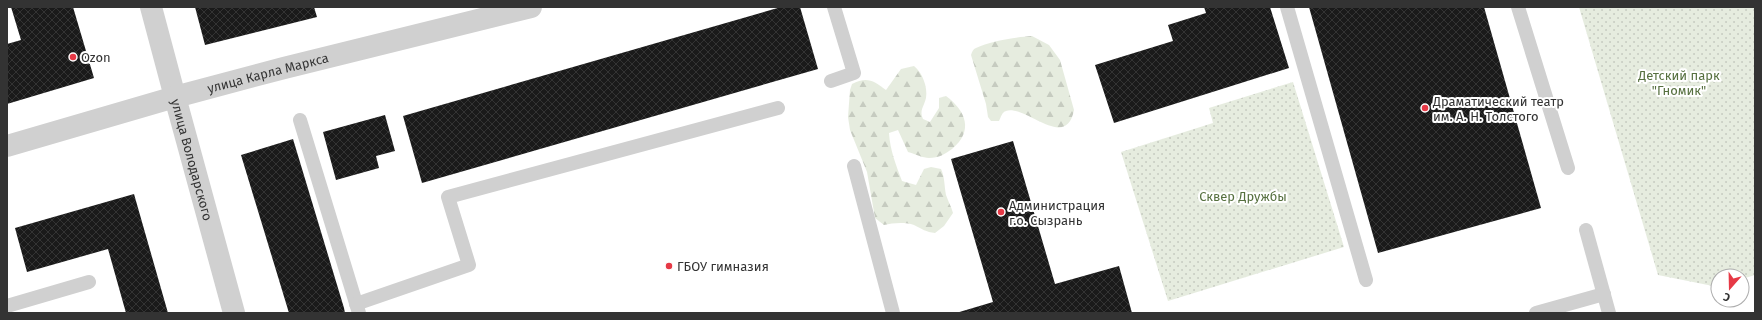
<svg xmlns="http://www.w3.org/2000/svg" width="1762" height="320" font-family="'Fira Sans',sans-serif">
  <style>
    .forest { fill: url(#forest-firs) }
    .park { fill: url(#park-dots) }
    .building { fill: url(#building-cross-hatch) }
    .lines { fill: none; stroke-linecap: round; stroke-linejoin: round }
    .service { stroke: #d0d0d0; stroke-width: 14 }
    .minor { stroke: #d0d0d0; stroke-width: 22 }
    .tertiary { stroke: #d0d0d0; stroke-width: 22 }
    .poi-dot { fill: #e63946; stroke: #fff; stroke-width: 1.5 }
    .labels { text-anchor: middle; stroke-width: 4; stroke-linejoin: round; paint-order: stroke }
    .poi-label { font-size: 13px; fill: #333; stroke: #fff; text-anchor: start }
    .street-label { font-size: 13px; fill: #333; stroke: #fff }
    .park-label { font-size: 13px; fill: #56703f; stroke: #fff }
  </style>
  <defs>
    <pattern id="forest-firs" width="22" height="20" patternUnits="userSpaceOnUse"><rect width="22" height="20" fill="#e6ecdf"/><path d="M5 1l3.5 6h-7zM16 11l3.5 6h-7z" fill="#c6cbc0"/></pattern>
    <pattern id="park-dots" width="8" height="8" patternUnits="userSpaceOnUse"><rect width="8" height="8" fill="#e6ecdf"/><path d="M2 2h.1M6 6h.1" fill="none" stroke="#c6cbc0" stroke-width="1.8" stroke-linecap="round"/></pattern>
    <pattern id="building-cross-hatch" width="8" height="8" patternUnits="userSpaceOnUse"><rect width="8" height="8" fill="#1a1a1a"/><path d="M0 0l8 8M0 8l8-8" fill="none" stroke="#333"/></pattern>
  </defs>
  <rect width="100%" height="100%" fill="#fff"/>
  <g class="forest">
    <path d="M1032 36 1049 45 1060 60 1074 110C1066 152 1025 104 1006 111 1002 112 1001 117 999 121H991L988 117 986 104 971 55C972 52 973 49 976 48 990 41 1017 37 1032 36Z"/>
    <path d="M914 66C922 72 928 87 926 98 924 107 919 110 923 119L930 122 939 108V98L946 96C966 111 974 131 952 149 945 154 939 158 929 158 923 158 915 154 908 152L898 130 889 133C890 150 896 165 902 181L916 185 924 169 931 167 941 169C945 178 944 185 946 195 948 201 951 206 953 213L944 226 935 233C926 232 922 229 914 225 905 222 893 223 884 225L875 218 867 172 850 130 848 117 850 90 852 84C867 76 874 81 886 90L901 69Z"/>
  </g>
  <g class="park">
    <path d="M1579 7H1755V275L1742 279V276H1718V285L1713 286 1658 275Z"/>
    <path d="M1293 82 1344 247 1168 301 1121 152 1213 123 1209 108Z"/>
  </g>
  <g class="building">
    <path d="M11 7H73L94 78 7 104V44L21 40Z"/>
    <path d="M195 7H314L317 17 205 45Z"/>
    <path d="M781 7H800L818 69 422 183 403 116Z"/>
    <path d="M1204 7H1270L1289 68 1114 123 1095 65 1173 41 1168 25 1206 13Z"/>
    <path d="M1309 7H1484L1541 208 1378 253Z"/>
    <path d="M385 115 395 151 376 156 379 168 336 180 323 132Z"/>
    <path d="M293 139 344 308 345 313H289L241 155Z"/>
    <path d="M1013 141 1055 284 1119 266 1132 313H956L993 302 951 159Z"/>
    <path d="M134 194 168 313H126L108 249 27 272 15 228Z"/>
  </g>
  <g class="lines">
    <g class="service">
      <path d="M1287 7 1366 280"/>
      <path d="M1518 7 1568 168"/>
      <path d="M831 81 854 73 834 7"/>
      <path d="M300 120 359 313"/>
      <path d="M854 166 893 313"/>
      <path d="M1586 230 1609 313"/>
      <path d="M356 304 469 265 448 197 778 108"/>
      <path d="M7 306 89 282"/>
      <path d="M1536 313 1604 294"/>
    </g>
    <path class="minor" d="M151 7 175 97"/>
    <g class="tertiary">
      <path id="s1" d="M175 97 234 313"/>
      <path id="s2" d="M7 146 175 97 284 68 531 7"/>
    </g>
  </g>
  <g class="poi-dot">
    <circle cx="73" cy="57" r="4"/>
    <circle cx="1425" cy="108" r="4"/>
    <circle cx="1001" cy="212" r="4"/>
    <circle cx="669" cy="266" r="4"/>
  </g>
  <g class="labels">
    <g class="poi-label">
      <text x="81" y="62">Ozon</text>
      <text x="1433" y="106">Драматический театр<tspan x="1433" dy="15">им. А. Н. Толстого</tspan></text>
      <text x="1009" y="210">Администрация<tspan x="1009" dy="15">г.о. Сызрань</tspan></text>
      <text x="677" y="271">ГБОУ гимназия</text>
    </g>
    <g class="street-label">
      <text dy="5" stroke="none"><textPath href="#s2" startOffset="271">улица Карла Маркса</textPath></text>
      <text dy="5" stroke="none"><textPath href="#s1" startOffset="65">улица Володарского</textPath></text>
    </g>
    <g class="park-label">
      <text x="1679" y="80">Детский парк<tspan x="1679" dy="15">"Гномик"</tspan></text>
      <text x="1243" y="201">Сквер Дружбы</text>
    </g>
  </g>
  <rect width="1762" height="320" fill="none" stroke="#333333" stroke-width="16"/>
  <g transform="translate(1730 288) rotate(200)"><circle r="19" fill="#ffffff" stroke="#adadad"/>
  <path d="M0-3L7 15L0 10L-7 15Z" fill="#e63946"/>
  <text y="-6" font-size="11" font-weight="bold" text-anchor="middle" fill="#333333">С</text>
  </g>
</svg>
